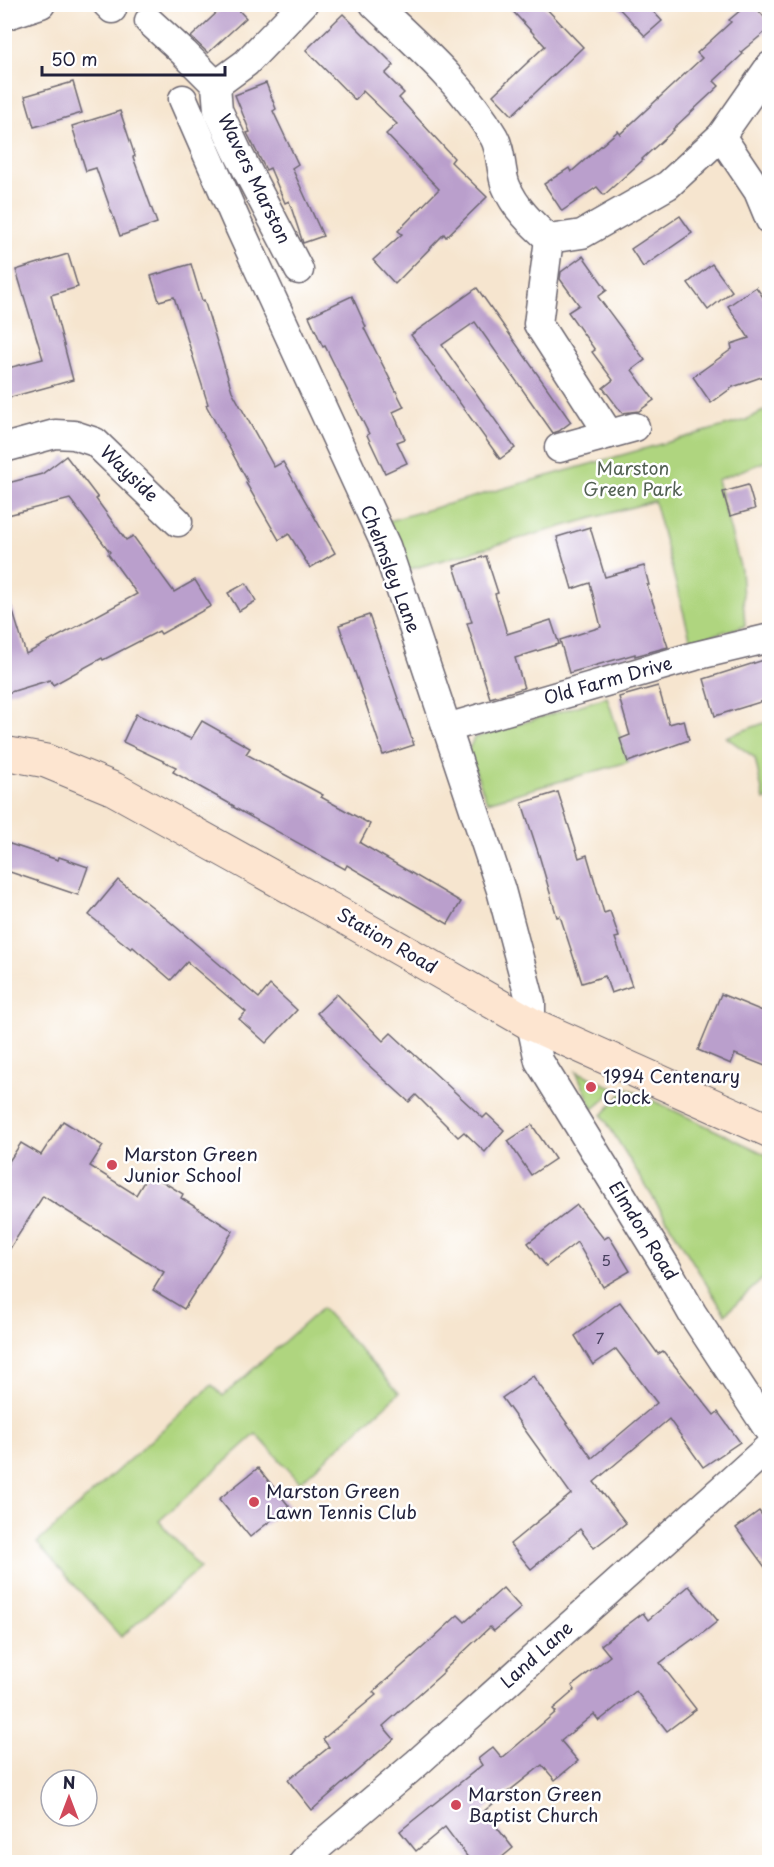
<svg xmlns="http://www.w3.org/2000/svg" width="774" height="1867" font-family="'Playpen Sans',sans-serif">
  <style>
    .green { fill: #afd57f; stroke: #687c5d; stroke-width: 1.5 }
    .building { fill: #ba9fcc }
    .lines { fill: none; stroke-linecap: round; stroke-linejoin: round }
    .street-casing { stroke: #6c666f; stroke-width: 31 }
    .secondary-casing { stroke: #6c666f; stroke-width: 35 }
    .street { stroke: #fff; stroke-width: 28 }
    .secondary { stroke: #fde5d0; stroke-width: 33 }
    .poi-dot { fill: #d1495b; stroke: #fff; stroke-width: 2 }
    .labels { text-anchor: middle; stroke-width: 5; stroke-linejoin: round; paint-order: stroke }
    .number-label { font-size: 15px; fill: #48415f }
    .street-label { font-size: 18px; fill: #22223b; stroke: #fff }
    .park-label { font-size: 18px; fill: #536153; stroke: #fff }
    .poi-label { font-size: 18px; fill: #22223b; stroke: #fff; text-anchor: start }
  </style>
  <rect width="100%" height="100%" fill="#fff"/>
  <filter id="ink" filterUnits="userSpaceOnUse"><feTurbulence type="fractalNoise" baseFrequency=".0167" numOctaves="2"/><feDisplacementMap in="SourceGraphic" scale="12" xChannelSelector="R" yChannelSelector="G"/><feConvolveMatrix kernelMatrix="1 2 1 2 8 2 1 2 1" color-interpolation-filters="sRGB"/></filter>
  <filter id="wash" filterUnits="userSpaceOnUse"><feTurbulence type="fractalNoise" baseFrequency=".008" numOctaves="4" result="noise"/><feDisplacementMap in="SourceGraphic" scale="24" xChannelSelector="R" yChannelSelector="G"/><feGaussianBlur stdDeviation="1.35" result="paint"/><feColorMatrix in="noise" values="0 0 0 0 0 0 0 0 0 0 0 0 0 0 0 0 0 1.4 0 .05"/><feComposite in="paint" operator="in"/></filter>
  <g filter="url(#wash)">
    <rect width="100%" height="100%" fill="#f6e5cf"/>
    <g class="green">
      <path d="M769 408V460L717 480 741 570 745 626 691 641 654 501 407 570 388 521 746 420Z"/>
      <path d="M607 697 628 762 487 802 468 751 474 738Z"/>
      <path d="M769 721V798L764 800 755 758 726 737Z"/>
      <path d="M576 1071 614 1088 605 1099 593 1109Z"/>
      <path d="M627 1088 769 1156V1273L725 1314 602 1115Z"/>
      <path d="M322 1308 399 1393 300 1482 256 1434 159 1521 200 1568 121 1637 37 1543 212 1385 223 1396Z"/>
    </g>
    <g id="blocks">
      <g class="building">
        <path d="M226 4H233L246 18 208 53 191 37Z"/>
        <path d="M506 4H542L583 47 512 115 493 95 545 46Z"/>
        <path d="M615 4H646L662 21 645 36Z"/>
        <path d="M748 4H753L770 24V28L741 52 743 54 714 81 719 86 673 129 674 130 642 159 643 160 604 195 597 187 562 211 544 184 569 168 571 172 618 131 620 134 702 58 697 53 731 22 729 20Z"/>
        <path d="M343 14 394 65 385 74 404 93 399 98 454 158 451 162 487 197 446 237 444 234 395 284 373 260 402 234 398 231 439 189 386 134 397 124 363 91 355 100 306 50Z"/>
        <path d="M73 82 82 113 34 127 25 96Z"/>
        <path d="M266 83 276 109 273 111 298 164 292 168 323 236 303 243 289 201 285 203 270 168 266 170 247 133 250 132 235 95Z"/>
        <path d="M120 111 135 156 133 157 157 223 120 236 96 168 86 171 72 126Z"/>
        <path d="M680 216 692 233 643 267 631 249Z"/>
        <path d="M68 254 78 287 51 295 73 380 4 399V369L43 359 16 270Z"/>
        <path d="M583 256 607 290 598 297 645 360 632 370 654 400 639 411 622 413 603 388 613 380 592 352 595 350 568 312 579 305 560 279 561 272Z"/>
        <path d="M191 264 202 301 204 300 232 391 274 467 283 462 335 553 310 568 289 534 279 540 246 483 248 482 206 405 208 404 174 297 159 301 151 276Z"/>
        <path d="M712 264 732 291 708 310 688 283Z"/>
        <path d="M756 287 770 307V374L733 387 711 403 693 377 732 349 731 344 749 338 728 306Z"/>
        <path d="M477 288 571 422 559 431 553 433 475 322 442 345 515 448 500 459 411 335Z"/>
        <path d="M352 296 366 327 364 328 404 407 393 412 405 439 397 442 407 463 385 473 367 435 369 434 325 346 323 347 309 316Z"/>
        <path d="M66 456 98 498 96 499 126 540 133 536 174 592 195 580 211 606 161 634 159 631 103 660 102 658 53 685 50 680 4 694V600L9 599 26 654 137 594 108 554 110 552 70 499 4 516V484L42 474Z"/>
        <path d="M748 485 755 509 730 516 723 492Z"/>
        <path d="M590 527 605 577 644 566 649 585H647L668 647 635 656V654L569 673 560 640 601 627 590 583 572 589 557 537Z"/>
        <path d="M486 556 498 593 495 594 507 634 551 620 559 644 515 658 524 688 490 698 467 623 472 622 454 566Z"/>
        <path d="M246 583 256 601 239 611 228 593Z"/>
        <path d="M369 615 414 745 383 755 339 625Z"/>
        <path d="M770 658V699L715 716 704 679Z"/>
        <path d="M658 686 669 724 684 720 689 740 628 762 620 739 630 735 619 697Z"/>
        <path d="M136 714 191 739 202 721 250 748 246 754 323 795 321 797 370 824 360 843 461 902 448 924 347 865 345 869 233 807 234 806 173 772 176 767 123 742Z"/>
        <path d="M558 792 579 858 587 855 604 913 610 911 619 937 615 938 632 986 611 993 605 976 582 983 560 916 557 917 539 855 522 803Z"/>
        <path d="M4 842 58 860 59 857 88 867 78 895 4 870Z"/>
        <path d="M118 880 155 909 259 998 270 985 297 1010 266 1043 239 1019 246 1012 187 962 171 980 133 947 131 949 89 915Z"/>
        <path d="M337 994 383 1041 391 1033 483 1118 487 1114 504 1130 485 1152 464 1132 458 1137 416 1095 409 1102 364 1061 317 1013Z"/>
        <path d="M721 994 770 1014V1068L735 1054 731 1064 698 1050Z"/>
        <path d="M63 1121 103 1146 90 1166 136 1195 149 1173 183 1194 181 1198 233 1231 184 1309 153 1290 164 1272 43 1196 4 1258V1169L21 1143 41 1155Z"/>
        <path d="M532 1125 555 1159 531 1175 508 1141Z"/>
        <path d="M577 1205 604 1239 609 1236 630 1271 603 1287 577 1242 546 1266 528 1243Z"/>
        <path d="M620 1302 658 1354 663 1351 714 1415 718 1412 740 1442 703 1467 669 1419 594 1482 626 1523 594 1548 580 1529 531 1569 510 1544 571 1494 502 1398 533 1376 592 1458 657 1403 616 1349 593 1365 575 1336Z"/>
        <path d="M258 1468 289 1506 250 1537 219 1499Z"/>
        <path d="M759 1511 770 1526V1574L736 1528Z"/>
        <path d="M689 1586 718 1621 694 1640 693 1639 660 1663 696 1709 667 1731 636 1691 599 1721 594 1714 561 1741 578 1761 555 1780 542 1765 484 1811 513 1848 495 1863H472L445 1827 416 1851 400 1831 482 1765 478 1759 493 1747 502 1758 556 1712 553 1709 575 1690 572 1686 610 1656 601 1645 643 1613 648 1620Z"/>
        <path d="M503 1588 521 1608 494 1631 490 1627 443 1671 444 1672 383 1726 394 1739 312 1810 288 1780 329 1747 323 1739 376 1695 373 1692 430 1641 458 1615 465 1622Z"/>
      </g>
    </g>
  </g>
  <g filter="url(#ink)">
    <use href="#blocks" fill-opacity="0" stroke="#6c666f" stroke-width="1.5"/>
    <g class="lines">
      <g class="street-casing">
        <g id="street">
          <path d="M107 4 112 9"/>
          <path d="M374 4C417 45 464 85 494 137 502 151 500 171 506 186 515 208 532 224 549 239L582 234 668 185 721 136 770 66"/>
          <path d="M4 16 41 4"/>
          <path d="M149 21 184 53 216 85 218 110 237 151 299 270"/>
          <path d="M216 85 246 63 303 4"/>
          <path d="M183 99 236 220 386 546 501 890 531 1003V1024L539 1061 666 1267 692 1313 770 1432"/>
          <path d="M721 136 758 191 770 220"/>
          <path d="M549 239 538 324 609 434"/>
          <path d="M4 448 55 434 74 435 95 442 178 522"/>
          <path d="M559 448 635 427"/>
          <path d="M447 728 695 656 770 638"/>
          <path d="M303 1862 312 1852 417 1763 770 1446"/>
        </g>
      </g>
      <g class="secondary-casing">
        <path id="secondary" d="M4 753 46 761 114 789 339 914 531 1024 770 1131"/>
      </g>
      <use href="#street" class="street"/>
      <use href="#secondary" class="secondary"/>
    </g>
  </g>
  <g class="poi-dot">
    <circle cx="591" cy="1087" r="6"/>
    <circle cx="112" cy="1165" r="6"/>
    <circle cx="254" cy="1502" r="6"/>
    <circle cx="456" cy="1805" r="6"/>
  </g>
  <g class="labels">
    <g class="number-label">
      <text x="606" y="1266">5</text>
      <text x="600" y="1344">7</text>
    </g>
    <g class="street-label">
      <text transform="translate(254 179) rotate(64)" y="6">Wavers Marston</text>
      <text transform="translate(129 474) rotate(44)" y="6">Wayside</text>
      <text transform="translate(390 569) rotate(69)" y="6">Chelmsley Lane</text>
      <text transform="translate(608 681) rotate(-16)" y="6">Old Farm Drive</text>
      <text transform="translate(387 941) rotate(30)" y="6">Station Road</text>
      <text transform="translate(643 1231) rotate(58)" y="6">Elmdon Road</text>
      <text transform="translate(537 1655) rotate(-42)" y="6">Land Lane</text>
    </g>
    <g class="park-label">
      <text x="633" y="475">Marston<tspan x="633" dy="21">Green Park</tspan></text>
    </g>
    <g class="poi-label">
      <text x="603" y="1083">1994 Centenary<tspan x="603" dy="21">Clock</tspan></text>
      <text x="124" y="1161">Marston Green<tspan x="124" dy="21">Junior School</tspan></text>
      <text x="266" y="1498">Marston Green<tspan x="266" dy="21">Lawn Tennis Club</tspan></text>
      <text x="468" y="1801">Marston Green<tspan x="468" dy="21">Baptist Church</tspan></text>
    </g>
  </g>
  <rect width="774" height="1867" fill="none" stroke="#fff" stroke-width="24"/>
  <g transform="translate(69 1798)"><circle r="28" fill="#ffffff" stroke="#a7a7b1" stroke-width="1.5"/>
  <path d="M0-4.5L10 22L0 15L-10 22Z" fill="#d1495b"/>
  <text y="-9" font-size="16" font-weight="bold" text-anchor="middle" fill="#22223b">N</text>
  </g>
  <path d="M42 66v9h183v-9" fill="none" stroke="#22223b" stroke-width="3"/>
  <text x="51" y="66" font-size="18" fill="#22223b" stroke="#ffffff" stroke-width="4.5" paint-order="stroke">50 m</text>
</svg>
